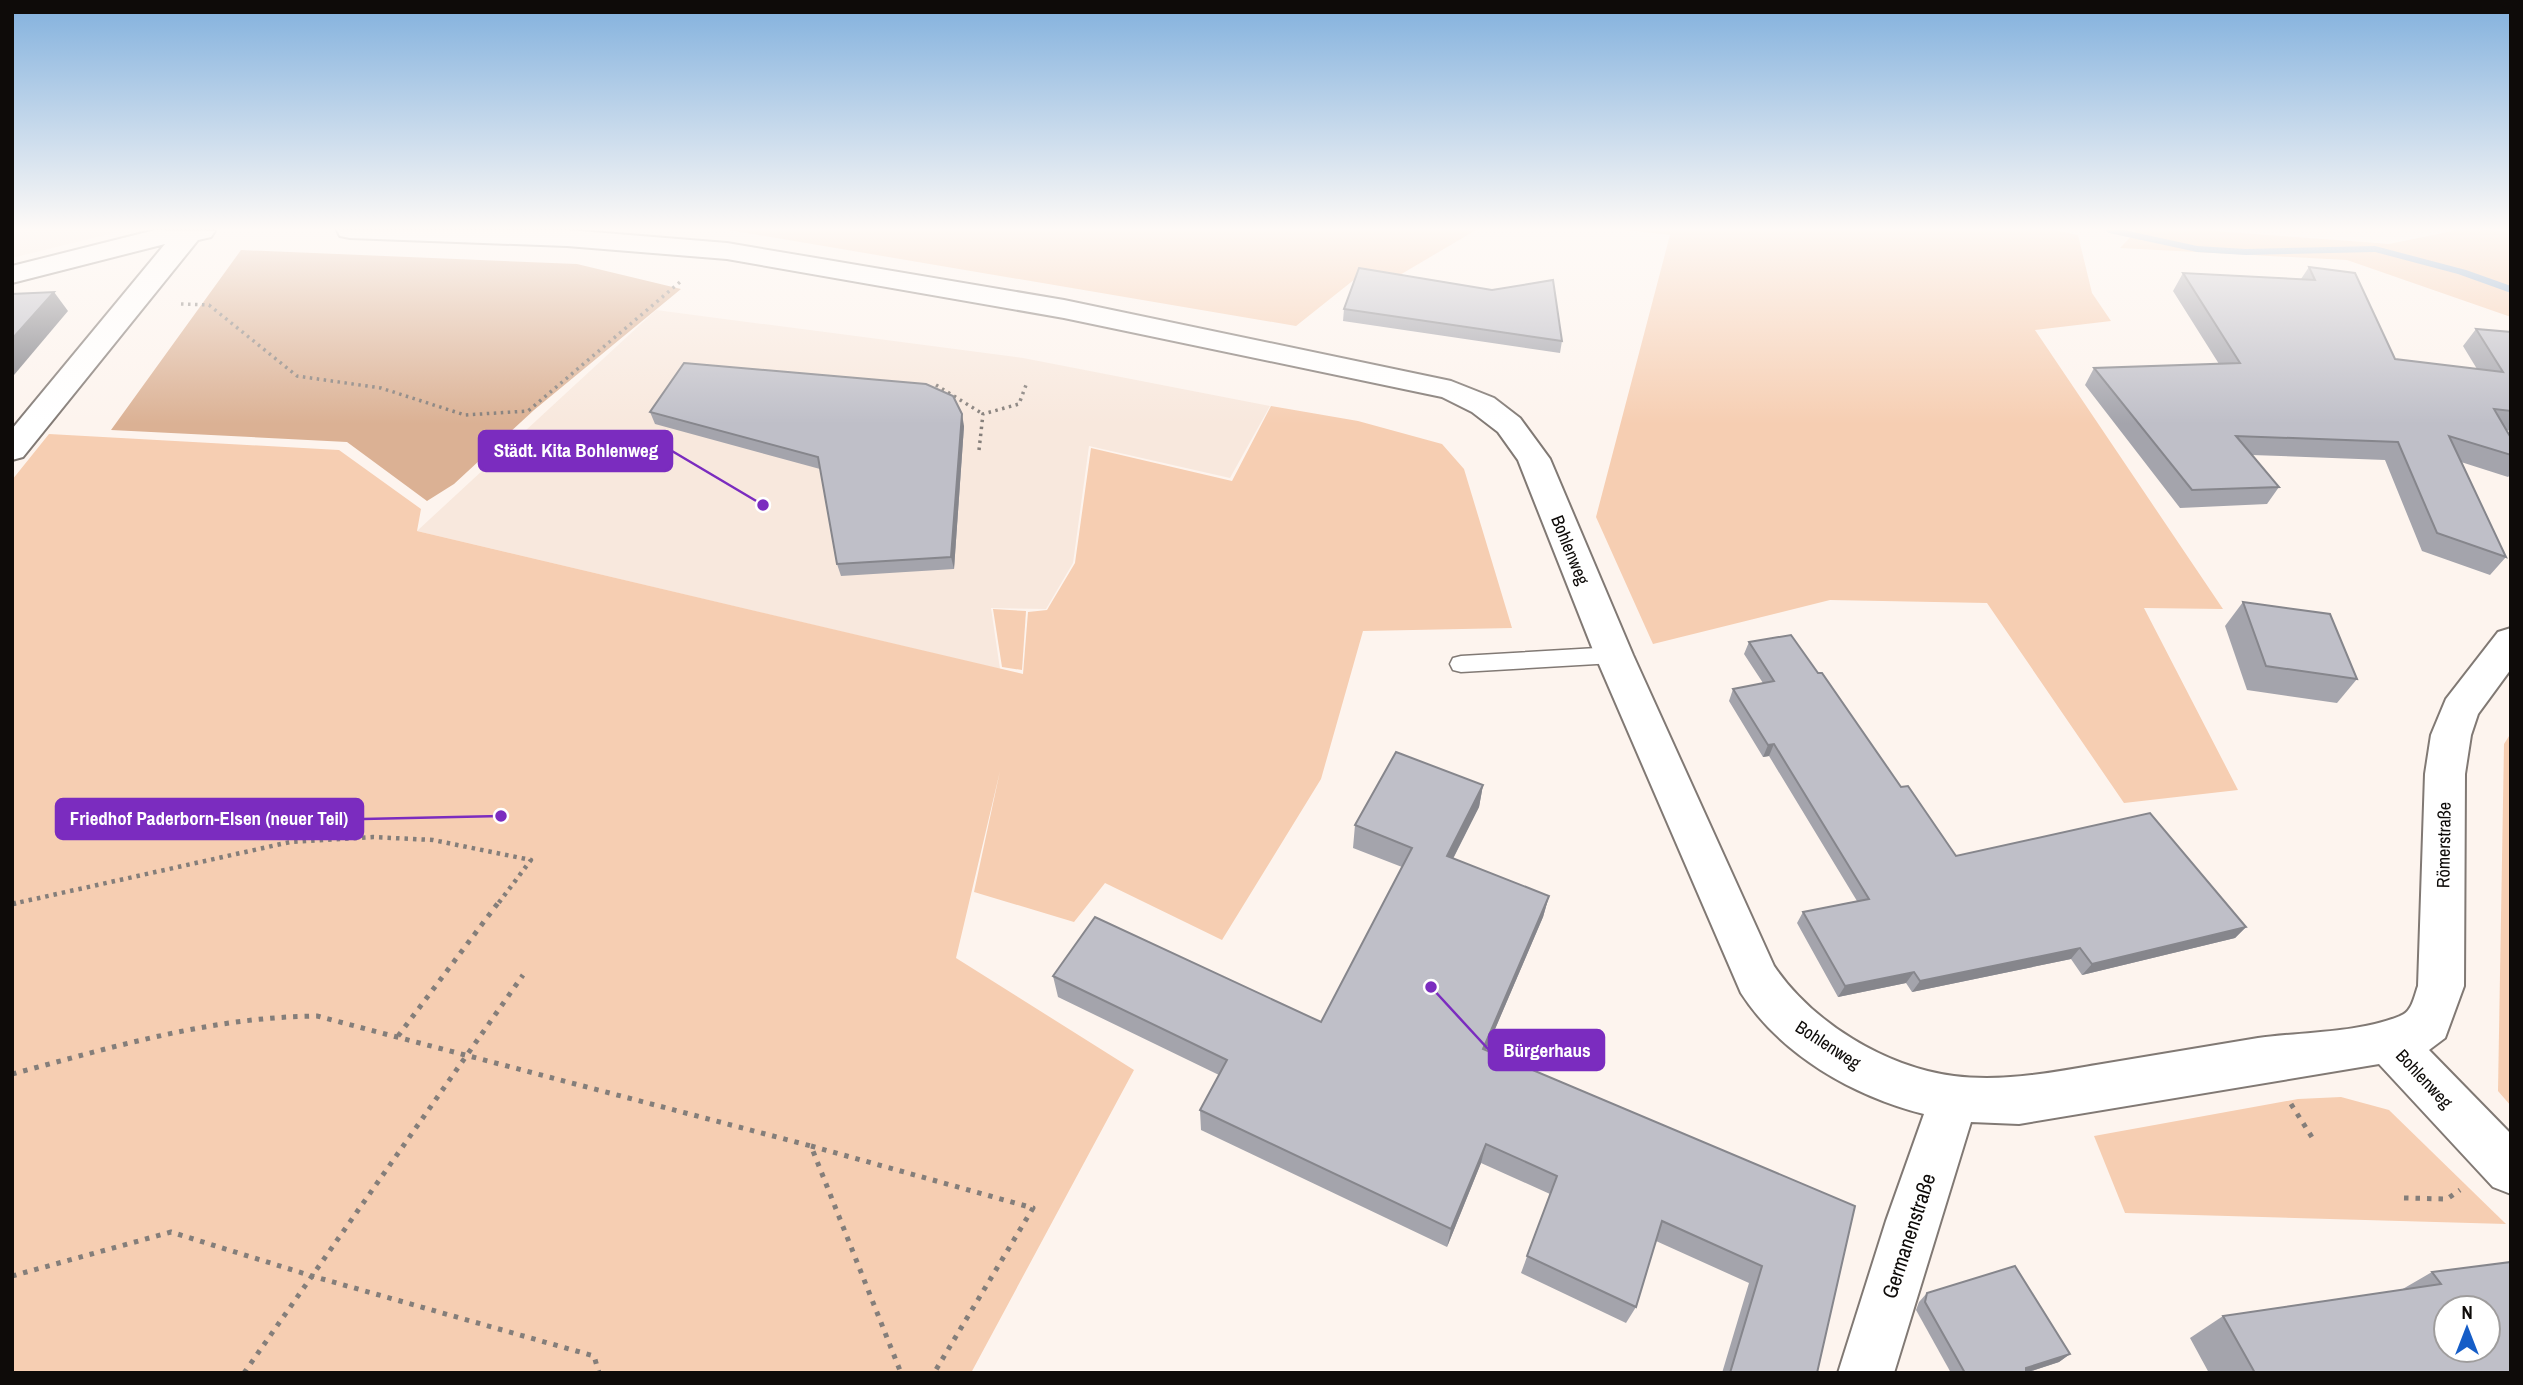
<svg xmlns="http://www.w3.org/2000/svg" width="2523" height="1385" font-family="'Archivo Narrow',sans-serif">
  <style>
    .built { fill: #f8e8dd }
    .green { fill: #f6ceb2 }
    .forest { fill: #dbb194 }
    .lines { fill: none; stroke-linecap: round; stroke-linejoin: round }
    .stream { fill: #88aacd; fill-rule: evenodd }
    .service-casing { stroke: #817974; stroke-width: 3 }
    .minor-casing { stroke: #817974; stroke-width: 4 }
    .path-far2 { stroke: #847e7a; stroke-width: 3.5; stroke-dasharray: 2.5 4.5; stroke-linecap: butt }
    .path-far1 { stroke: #847e7a; stroke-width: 4.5; stroke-dasharray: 3.5 5; stroke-linecap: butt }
    .path { stroke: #847e7a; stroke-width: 5; stroke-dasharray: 4.5 7; stroke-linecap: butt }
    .service { fill: #fff; fill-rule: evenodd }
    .minor { fill: #fff; fill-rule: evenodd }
    .wall { fill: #a4a4ac }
    .shaded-wall { fill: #86868c }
    .building { fill: #bfbfc8; stroke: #86868c; stroke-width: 2; fill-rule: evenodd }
    .labels { text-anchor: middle; stroke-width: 5; stroke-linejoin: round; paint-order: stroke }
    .street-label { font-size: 18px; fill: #0e0b09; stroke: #fff }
    .near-street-label { font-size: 21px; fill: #0e0b09; stroke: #fff }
    .leader { fill: none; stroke: #7b2cbf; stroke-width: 2.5 }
    .callout-dot { fill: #7b2cbf; stroke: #fff; stroke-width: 2.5 }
    .callout { fill: #7b2cbf; stroke: #7b2cbf; stroke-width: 2.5 }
    .callout-label { font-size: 19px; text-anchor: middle; font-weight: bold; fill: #fff }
  </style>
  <rect width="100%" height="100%" fill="#fdf4ee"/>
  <g class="built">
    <path d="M12 230H125L12 258Z"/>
    <path d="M656 310 1023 358 1270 406 1230 478 1089 446 1073 563 1046 609 991 608 1000 669 417 531Z"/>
  </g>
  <g class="green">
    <path d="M729 230H1476L1393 279 1360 275 1296 326Z"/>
    <path d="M1626 230H2054L2078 235 2092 293 2111 321 2035 330 2223 609 2144 608 2238 790 2124 803 1987 603 1830 600 1653 644 1596 517 1670 235Z"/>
    <path d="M2137 230H2203L2389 244 2457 230H2511V317L2347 260 2120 248Z"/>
    <path d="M1271 406 1358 421 1442 444 1464 469 1512 628 1363 631 1321 779 1222 940 1105 883 1074 922 974 892 1000 771 956 958 1134 1070 971 1373H12V480L49 434 339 450 421 509 417 531 1023 674 1028 612 1047 610 1075 563 1091 448 1232 481Z"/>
    <path d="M993 609 1026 611 1022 670 1002 667Z"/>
    <path d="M2511 733V1106L2498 1091 2504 744Z"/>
    <path d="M2341 1097 2389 1110 2506 1224 2125 1213 2094 1136 2298 1099Z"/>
  </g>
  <path class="forest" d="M241 250 577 264 681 289 534 410 454 484 427 501 347 442 111 430Z"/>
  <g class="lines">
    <path class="stream" d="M2104 230H2124L2197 246 2246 249 2375 246 2466 270 2511 286V293L2458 274 2375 252 2246 255 2197 252 2109 233Z"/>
    <g class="service-casing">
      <path id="service" d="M1614 647 1622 649 1625 655 1622 661 1614 663 1461 672 1453 670 1450 664 1453 658 1461 656Z"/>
    </g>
    <g class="minor-casing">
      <g id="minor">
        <path d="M155 230 215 231 211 237 198 240 23 457 12 460V429L165 244 12 283V266Z"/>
        <path d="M337 230H568L727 243 1064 300 1451 381 1494 398 1520 418 1550 459 1633 655 1774 966C1813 1023 1885 1067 1954 1076 2002 1082 2049 1073 2096 1065 2150 1056 2204 1047 2258 1038 2302 1032 2359 1033 2400 1016 2412 1012 2414 997 2418 986L2425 774 2431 735 2446 699 2498 632 2511 628V669L2478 714 2471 735 2465 774 2464 986 2445 1038 2429 1050 2511 1134V1194L2493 1187 2379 1064 2019 1124 1971 1122 1894 1373H1838L1886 1221 1924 1114C1853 1096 1781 1055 1741 993L1595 655 1518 460 1498 432 1472 412 1442 397 1064 318 727 259 567 246 350 238 340 236Z"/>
      </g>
    </g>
    <g class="path-far2">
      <path d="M181 304 209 305 297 376 381 388 465 415 528 411 680 282"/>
      <path d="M936 385 983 414"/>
      <path d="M979 450 983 414 1019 404 1026 385"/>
    </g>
    <path class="path-far1" d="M12 904 290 842 373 837 433 840 531 860 497 905"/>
    <g class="path">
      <path d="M12 904 16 903"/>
      <path d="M398 1036 498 903"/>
      <path d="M12 1074C113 1047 211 1017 317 1016L811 1146 901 1373"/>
      <path d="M2291 1104 2315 1142"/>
      <path d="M811 1146 1033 1208 934 1373"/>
      <path d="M2404 1198 2447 1199 2460 1190"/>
      <path d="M12 1276 171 1232 312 1276 594 1356 599 1373"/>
      <path d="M244 1373 523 975"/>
    </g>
    <use href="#service" class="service"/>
    <use href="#minor" class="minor"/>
  </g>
  <g class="wall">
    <path d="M2309 267 2395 359 2477 369 2463 346 2476 329 2511 332V431L2506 430 2511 438V474L2508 477 2461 462 2506 557 2490 575 2422 551 2385 460 2252 455 2279 487 2267 504 2180 508 2085 385 2094 368 2219 364 2173 291 2183 273 2301 279Z"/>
    <path d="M1492 290 1562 341 1560 353 1343 321 1344 309Z"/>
    <path d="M650 412 964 426 954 569 841 576 837 564 820 469 655 424Z"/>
    <path d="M2243 602 2357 679 2337 703 2247 690 2225 626Z"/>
    <path d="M1749 642 1818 673 1901 787 1956 856 2246 927 2235 938 2082 975 2071 959 1912 992 1906 983 1838 997 1797 923 1803 912 1857 901 1769 756 1763 757 1729 701 1733 689 1763 683 1744 654Z"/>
    <path d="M1483 785 1479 807 1453 859 1549 896 1543 917 1486 1050 1855 1206 1817 1373H1722L1749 1283 1656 1241 1636 1307 1626 1323 1521 1273 1550 1194 1481 1163 1447 1247 1201 1130 1200 1110 1219 1075 1058 997 1053 976 1321 1022 1402 867 1353 848 1355 825Z"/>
    <path d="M2432 1272 2511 1373H2209L2190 1338 2223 1316 2401 1290Z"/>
    <path d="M1927 1293 2070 1354 2059 1362 2026 1373H1951L1916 1310 1919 1302Z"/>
  </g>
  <g class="shaded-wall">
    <path d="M54 292 68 311 14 375 12 373V339Z"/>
    <path d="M962 414 964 426 954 569 951 557Z"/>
    <path d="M1774 744 1769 756 1763 757 1768 745Z"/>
    <path d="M1483 785 1479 807 1443 878 1447 856Z"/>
    <path d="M1549 896 1543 917 1478 1069 1483 1049Z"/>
    <path d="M2246 927 2235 938 2082 975 2092 964Z"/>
    <path d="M2080 948 2071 959 1912 992 1920 981Z"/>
    <path d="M1914 972 1906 983 1838 997 1845 986Z"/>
    <path d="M1486 1144 1481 1163 1447 1247 1451 1229Z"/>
    <path d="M2070 1354 2059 1362 2025 1373 2026 1368Z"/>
  </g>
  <g class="building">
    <path d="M2309 267 2355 273 2395 359 2503 372 2476 329 2511 332V411L2494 409 2511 438V455L2449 436 2506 557 2437 533 2398 442 2236 436 2279 487 2192 490 2094 368 2240 363 2183 273 2315 280Z"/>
    <path d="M1359 268 1492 290 1553 280 1562 341 1344 309Z"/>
    <path d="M54 292 12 339V294Z"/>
    <path d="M684 363 926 384 953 396 962 414 951 557 837 564 818 457 650 412Z"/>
    <path d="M2243 602 2330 614 2357 679 2266 666Z"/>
    <path d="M1791 635 1818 673H1822L1901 787 1908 786 1956 856 2150 813 2246 927 2092 964 2080 948 1920 981 1914 972 1845 986 1803 912 1869 899 1774 744 1768 745 1733 689 1774 681 1749 642Z"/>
    <path d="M1396 752 1483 785 1447 856 1549 896 1483 1049 1855 1206 1817 1373H1730L1762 1266 1662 1221 1636 1307 1527 1256 1557 1176 1486 1144 1451 1229 1200 1110 1227 1060 1053 976 1095 917 1321 1022 1412 848 1355 825Z"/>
    <path d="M2511 1262V1373H2255L2223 1316 2441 1284 2432 1272ZM2446 1308H2488V1350H2446Z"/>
    <path d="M2015 1266 2070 1354 2026 1368V1373H1965L1925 1302 1927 1293Z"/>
  </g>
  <linearGradient id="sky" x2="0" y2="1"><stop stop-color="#81b0dd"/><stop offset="0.54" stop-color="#fefaf7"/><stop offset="1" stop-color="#fefaf7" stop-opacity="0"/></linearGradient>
  <rect width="2523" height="424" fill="url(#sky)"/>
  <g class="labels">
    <g class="street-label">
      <text transform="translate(1570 550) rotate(68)" y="6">Bohlenweg</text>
      <text transform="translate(2444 845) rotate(-89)" y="6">Römerstraße</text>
      <text transform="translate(1828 1045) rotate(33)" y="6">Bohlenweg</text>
      <text transform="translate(2424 1079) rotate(47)" y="6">Bohlenweg</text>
    </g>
    <g class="near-street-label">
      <text transform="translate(1909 1236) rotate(-72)" y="7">Germanenstraße</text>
    </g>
  </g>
  <path class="leader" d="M763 505L672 451M501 816L363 819M1431 987L1489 1050"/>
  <g class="callout-dot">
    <circle cx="763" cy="505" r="7"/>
    <circle cx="501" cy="816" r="7"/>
    <circle cx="1431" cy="987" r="7"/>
  </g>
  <g class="callout">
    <rect x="479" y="431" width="193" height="40" rx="7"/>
    <rect x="56" y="799" width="307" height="40" rx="7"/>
    <rect x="1489" y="1030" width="115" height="40" rx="7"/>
  </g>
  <g class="callout-label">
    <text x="576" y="457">Städt. Kita Bohlenweg</text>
    <text x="209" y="825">Friedhof Paderborn-Elsen (neuer Teil)</text>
    <text x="1547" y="1057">Bürgerhaus</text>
  </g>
  <rect width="2523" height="1385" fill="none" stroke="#0e0b09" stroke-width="28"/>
  <g transform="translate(2467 1329)"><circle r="33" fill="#ffffff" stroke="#9f9d9d" stroke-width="2"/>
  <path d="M0-5L12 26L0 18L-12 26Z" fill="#155dc7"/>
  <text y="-10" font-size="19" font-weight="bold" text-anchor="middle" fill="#0e0b09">N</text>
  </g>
</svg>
